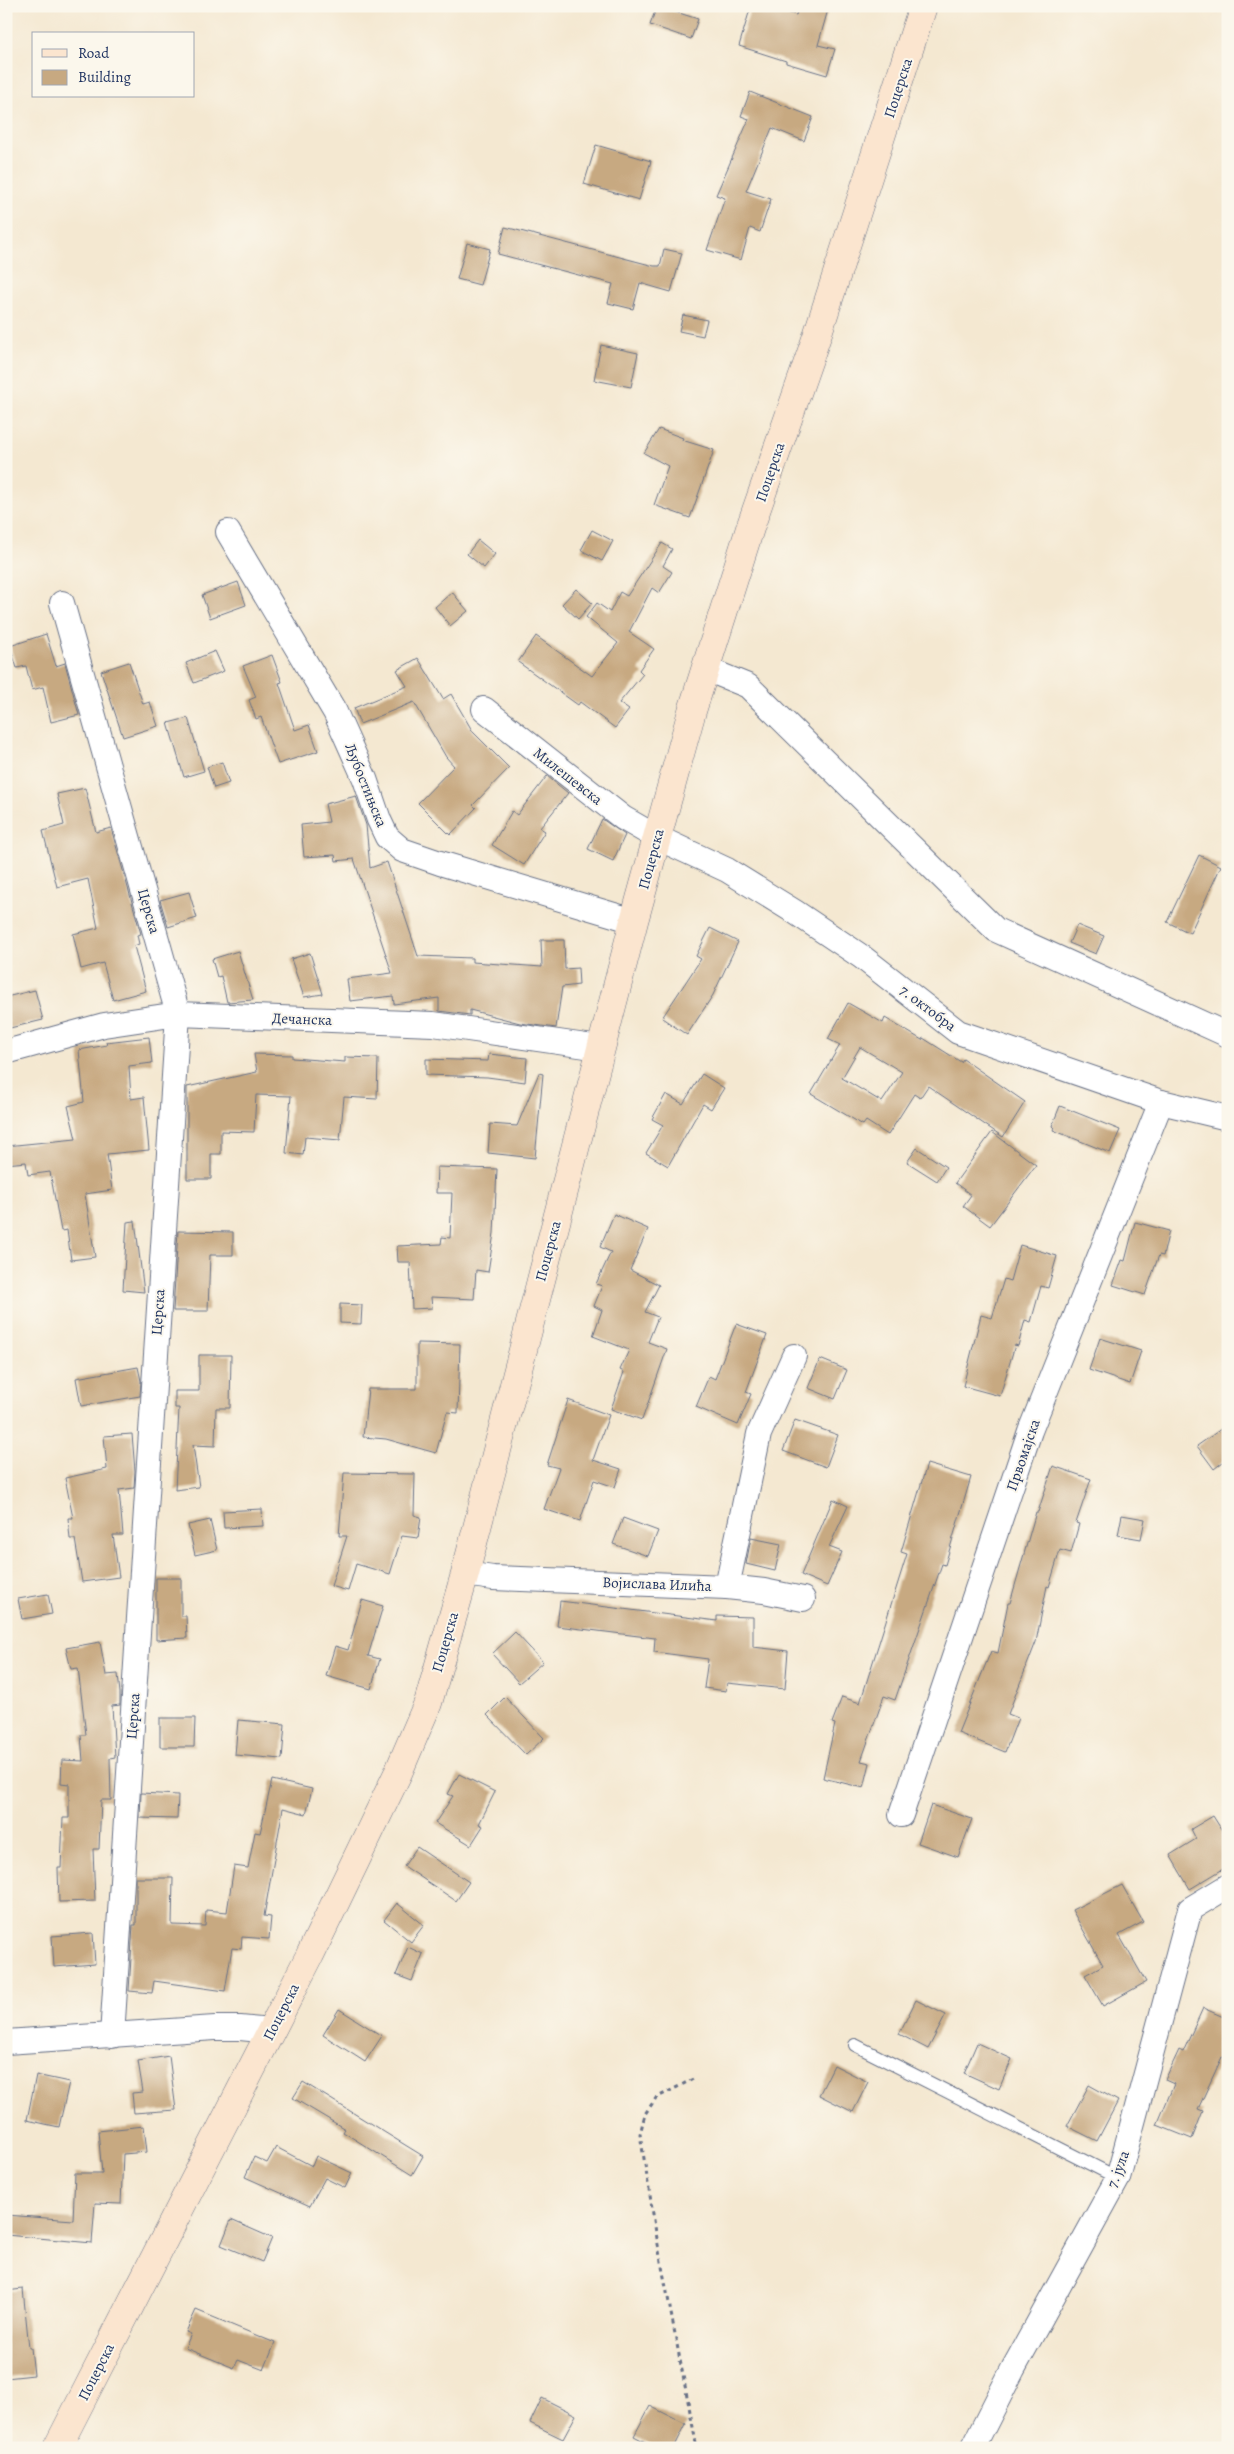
<svg xmlns="http://www.w3.org/2000/svg" width="1234" height="2454" font-family="Alegreya,serif">
  <style>
    .building { fill: #c7a981; fill-rule: evenodd }
    .lines { fill: none; stroke-linecap: round; stroke-linejoin: round }
    .lane-casing { stroke: #677086; stroke-width: 14 }
    .street-casing { stroke: #677086; stroke-width: 26 }
    .secondary-casing { stroke: #677086; stroke-width: 29 }
    .path { stroke: #677086; stroke-width: 3; stroke-dasharray: 4 4; stroke-linecap: butt }
    .lane { stroke: #fff; stroke-width: 12 }
    .street { stroke: #fff; stroke-width: 24 }
    .secondary { stroke: #fbe5cf; stroke-width: 28 }
    .labels { text-anchor: middle; stroke-width: 4; stroke-linejoin: round; paint-order: stroke }
    .street-label { font-size: 15px; fill: #1b2f5e; stroke: #fbf7ec }
  </style>
  <rect width="100%" height="100%" fill="#fbf7ec"/>
  <filter id="ink" filterUnits="userSpaceOnUse"><feTurbulence type="fractalNoise" baseFrequency=".02" numOctaves="2"/><feDisplacementMap in="SourceGraphic" scale="10" xChannelSelector="R" yChannelSelector="G"/><feConvolveMatrix kernelMatrix="1 2 1 2 8 2 1 2 1" color-interpolation-filters="sRGB"/></filter>
  <filter id="wash" filterUnits="userSpaceOnUse"><feTurbulence type="fractalNoise" baseFrequency=".0096" numOctaves="4" result="noise"/><feDisplacementMap in="SourceGraphic" scale="20" xChannelSelector="R" yChannelSelector="G"/><feGaussianBlur stdDeviation="1.12" result="paint"/><feColorMatrix in="noise" values="0 0 0 0 0 0 0 0 0 0 0 0 0 0 0 0 0 1.4 0 .05"/><feComposite in="paint" operator="in"/></filter>
  <g filter="url(#wash)">
    <rect width="100%" height="100%" fill="#f4e8d1"/>
    <g id="blocks">
      <g class="building">
        <path d="M657 6 698 19 691 39 650 25Z"/>
        <path d="M751 6H768L796 15 799 6H829L818 45 835 49 827 75 786 63V61L739 46Z"/>
        <path d="M750 92 813 117 804 141 772 128 746 191 771 199 760 232 750 228 741 260 707 250 725 198 716 195 749 119 741 116Z"/>
        <path d="M596 145 651 161 639 200 584 184Z"/>
        <path d="M505 227 654 266H660L664 249 682 253 671 292 640 283 633 309 608 303 613 284 498 254Z"/>
        <path d="M467 243 490 249 480 285 457 279Z"/>
        <path d="M683 315 707 320 703 336 679 331Z"/>
        <path d="M601 345 638 353 631 387 594 380Z"/>
        <path d="M659 429 683 438 682 440 714 450 690 518 654 505 668 466 644 453Z"/>
        <path d="M592 530 613 541 602 561 581 550Z"/>
        <path d="M478 540 495 554 484 568 467 554Z"/>
        <path d="M662 543 672 549 663 566 672 572 659 593 652 588 629 632 654 649 639 670 643 674 619 703 629 710 615 728 580 702 578 705 518 662 536 636 592 676 618 643 586 617 597 603 610 612 620 592 627 596Z"/>
        <path d="M238 582 246 605 210 618 202 595Z"/>
        <path d="M576 589 592 603 578 619 562 604Z"/>
        <path d="M452 592 468 611 450 626 435 607Z"/>
        <path d="M46 634 56 666 65 663 79 715 51 722 43 687 32 690 26 666 17 668 10 646Z"/>
        <path d="M215 651 224 671 194 683 186 663Z"/>
        <path d="M272 655 282 682 279 683 295 730 309 725 318 751 278 764 261 717 256 719 249 700 256 697 243 666Z"/>
        <path d="M418 658 443 699 451 694 473 732 509 768 473 805 476 808 450 835 418 803 454 766 446 757 414 702 360 724 354 708 407 686 397 670Z"/>
        <path d="M129 662 143 704 150 702 158 726 123 737 101 671Z"/>
        <path d="M188 718 204 771 184 777 168 723Z"/>
        <path d="M222 762 229 783 214 788 207 767Z"/>
        <path d="M547 776 568 793 540 828 545 831 524 865 492 845 512 811 517 815Z"/>
        <path d="M85 788 96 832 111 828 141 934 137 935 139 944 134 946 146 991 113 1000 103 963 81 969 73 934 98 928 88 879 57 887 43 831 64 825 57 794Z"/>
        <path d="M356 796 366 825 370 868 387 862 418 956 472 958V962L542 967 541 940H564L565 969 578 968 579 985 562 987 556 1028 520 1023 470 1010V1015L439 1011V998L394 1004 393 996 350 1001 347 979 392 973 354 859 336 861 335 855 304 857 301 825 329 822 325 804Z"/>
        <path d="M602 819 625 835 613 861 588 849Z"/>
        <path d="M1199 855 1221 866 1190 933 1167 922Z"/>
        <path d="M189 892 197 918 168 927 160 900Z"/>
        <path d="M1077 925 1104 936 1096 954 1069 943Z"/>
        <path d="M710 928 738 942 713 995 687 1035 662 1018 701 959 696 956Z"/>
        <path d="M238 951 253 1000 227 1002 221 976 217 977 212 959Z"/>
        <path d="M310 953 323 994 304 997 291 959Z"/>
        <path d="M35 990 43 1020 10 1028 6 1011V997Z"/>
        <path d="M848 1003 883 1023 885 1018 922 1040 923 1038 961 1062 963 1059 1025 1102 1003 1137 928 1086 920 1098 914 1094 888 1135 866 1121 863 1125 811 1094 840 1045 828 1039ZM860 1047 902 1072 882 1102 842 1078Z"/>
        <path d="M149 1037 152 1063 129 1066 131 1099 144 1097 149 1150 107 1154 112 1190 85 1194 95 1257 71 1260 67 1230 61 1231 50 1172 28 1175 26 1162 6 1164V1146L76 1139 68 1106 84 1102 79 1050 107 1045 106 1042Z"/>
        <path d="M254 1054 292 1055V1058L345 1062V1057L378 1058 377 1099 344 1097 340 1140 305 1137 303 1155 286 1153 291 1096 256 1095 254 1132 221 1131V1154H211V1179H187V1087L257 1072Z"/>
        <path d="M489 1054 527 1058 525 1082 487 1077 426 1075V1059L488 1061Z"/>
        <path d="M539 1073 543 1074 535 1158 488 1153 490 1124 517 1126Z"/>
        <path d="M702 1074 724 1088 711 1109 703 1104 668 1166 646 1153 663 1125 652 1119 666 1094 683 1104Z"/>
        <path d="M1060 1106 1120 1130 1110 1153 1053 1130 1054 1128 1052 1126Z"/>
        <path d="M992 1132 1036 1165 990 1226 963 1206 971 1195 955 1183Z"/>
        <path d="M917 1148 946 1167 937 1181 907 1162Z"/>
        <path d="M437 1167 497 1169 494 1233 488 1272 476 1270 474 1299 431 1297 432 1308 412 1309 410 1262H398L397 1246 441 1244 442 1237 450 1238 452 1193H436Z"/>
        <path d="M614 1214 648 1229 630 1270 659 1285 645 1312 658 1317 648 1342 667 1349 642 1420 611 1409 624 1372 620 1370 629 1350 593 1336 602 1310 594 1306 602 1286 596 1284 611 1252 600 1247Z"/>
        <path d="M135 1221 144 1292 123 1290 127 1222Z"/>
        <path d="M1135 1222 1169 1231 1163 1256 1159 1255 1145 1295 1113 1285 1122 1260 1125 1261Z"/>
        <path d="M178 1231 233 1232V1255H210L208 1311H173Z"/>
        <path d="M1020 1245 1057 1256 1048 1288 1041 1286 1031 1322 1025 1320 1018 1346 1015 1345 1000 1396 963 1386 981 1315 992 1318 1004 1279 1010 1281Z"/>
        <path d="M340 1304 362 1305 361 1324 340 1323Z"/>
        <path d="M736 1324 767 1335 746 1392 751 1394 738 1425 696 1407 709 1376 715 1379Z"/>
        <path d="M1100 1338 1141 1351 1130 1384 1089 1370Z"/>
        <path d="M417 1343 460 1344 458 1413 447 1412 436 1453 386 1439 363 1437 368 1389H417Z"/>
        <path d="M199 1355H231L230 1408H216L215 1446 193 1445 199 1487 175 1490 179 1408H175V1391H199Z"/>
        <path d="M820 1359 847 1370 835 1399 808 1388Z"/>
        <path d="M138 1367 141 1381 140 1396 81 1406 76 1378Z"/>
        <path d="M568 1400 609 1415 593 1460 621 1469 615 1487 594 1480 580 1521 544 1509 559 1468 547 1465Z"/>
        <path d="M795 1420 838 1435 826 1467 783 1451Z"/>
        <path d="M1228 1424V1458L1214 1469 1197 1446Z"/>
        <path d="M132 1434 135 1471 134 1488 119 1490 123 1535H113L119 1577 82 1582 75 1539H70L68 1518H73L65 1478 107 1469 104 1436Z"/>
        <path d="M927 1464 971 1477 945 1565 942 1564 895 1700 884 1696 861 1761 870 1763 864 1788 823 1778 835 1724 832 1723 842 1697 860 1703 907 1554 901 1552Z"/>
        <path d="M1053 1466 1091 1479 1076 1523 1079 1524 1071 1553 1060 1550 1049 1587 1047 1586 1036 1642 1008 1714 1018 1718 1005 1752 958 1733 991 1651 998 1653 1008 1603H1010L1036 1512H1038Z"/>
        <path d="M344 1473 415 1474 414 1515 421 1517 418 1538 402 1536 390 1574 356 1564 348 1591 331 1586 347 1536H339Z"/>
        <path d="M833 1499 848 1506 829 1547 842 1552 827 1586 801 1575Z"/>
        <path d="M262 1509 263 1526 224 1528 223 1511Z"/>
        <path d="M1122 1515 1145 1519 1141 1539 1118 1535Z"/>
        <path d="M623 1518 658 1531 648 1556 613 1544Z"/>
        <path d="M210 1520 217 1550 195 1555 188 1525Z"/>
        <path d="M751 1538 781 1544 775 1571 746 1564Z"/>
        <path d="M156 1578H181V1616H186L187 1638 156 1640Z"/>
        <path d="M48 1594 52 1614 22 1619 18 1599Z"/>
        <path d="M362 1600 383 1606 368 1656 380 1659 371 1689 326 1676 335 1646 348 1650Z"/>
        <path d="M560 1601 717 1621V1616L753 1617V1647L788 1651 785 1689 727 1683 726 1691 704 1688 708 1659 654 1652 655 1638 557 1626Z"/>
        <path d="M515 1632 543 1662 519 1683 492 1654Z"/>
        <path d="M100 1642 106 1675 118 1674 120 1693V1705L112 1706 115 1757 110 1758 111 1800H101L99 1849H93L95 1901 59 1902 58 1868H61L63 1818H69V1784L61 1783 62 1760 83 1761 81 1735H86L78 1668 71 1669 66 1648Z"/>
        <path d="M505 1697 544 1738 526 1755 487 1715Z"/>
        <path d="M160 1718H195L194 1747H160Z"/>
        <path d="M238 1720 285 1724 282 1759 235 1755Z"/>
        <path d="M459 1774 495 1792 479 1824 483 1826 471 1845 435 1823 453 1796 448 1794Z"/>
        <path d="M272 1780 312 1789 306 1814 283 1808 264 1916 271 1917 269 1939 242 1937 241 1949 232 1948 225 1991 154 1981 152 1993 129 1991 133 1925H136V1878H173L172 1925 205 1926 206 1910 227 1912 234 1866 248 1868 255 1832 260 1833Z"/>
        <path d="M141 1793 178 1795 177 1819 140 1818Z"/>
        <path d="M931 1805 972 1819 958 1857 918 1843Z"/>
        <path d="M1213 1816 1228 1840V1866L1190 1889 1170 1855 1196 1839 1191 1829Z"/>
        <path d="M417 1847 469 1882 456 1901 404 1866Z"/>
        <path d="M1122 1885 1143 1922 1119 1935 1146 1982 1103 2006 1085 1975 1103 1965 1072 1910Z"/>
        <path d="M397 1903 424 1925 411 1942 384 1920Z"/>
        <path d="M93 1933 95 1964 54 1967 52 1936Z"/>
        <path d="M408 1947 423 1954 412 1981 396 1975Z"/>
        <path d="M916 2000 946 2015 928 2049 899 2034Z"/>
        <path d="M1203 2008 1228 2019V2059L1222 2057 1198 2109 1203 2111 1192 2139 1157 2125 1174 2084 1165 2080 1179 2050 1183 2052Z"/>
        <path d="M339 2009 382 2036 365 2062 323 2035Z"/>
        <path d="M977 2043 1012 2059 999 2089 964 2073Z"/>
        <path d="M169 2056 176 2110 134 2113 132 2093 143 2092 138 2061Z"/>
        <path d="M834 2065 868 2082 853 2112 819 2095Z"/>
        <path d="M36 2075 69 2082 59 2127 27 2120Z"/>
        <path d="M303 2082 423 2156 412 2175 343 2132 345 2129 293 2098Z"/>
        <path d="M1089 2085 1118 2101 1097 2141 1067 2126Z"/>
        <path d="M144 2126 147 2152 123 2154 121 2204 95 2203 92 2243 6 2235V2215L73 2220 75 2173H102L98 2131Z"/>
        <path d="M276 2147 312 2166 316 2156 352 2173 345 2188 325 2178 310 2206 245 2177 254 2157 267 2163Z"/>
        <path d="M231 2220 272 2238 262 2262 221 2245Z"/>
        <path d="M23 2289 29 2348H31L34 2375 6 2378V2291Z"/>
        <path d="M196 2310 275 2343 264 2370 238 2360 234 2368 185 2348 191 2334 186 2332Z"/>
        <path d="M542 2398 576 2415 563 2439 530 2423Z"/>
        <path d="M650 2406 686 2424 674 2448H657L634 2436Z"/>
      </g>
    </g>
  </g>
  <g filter="url(#ink)">
    <use href="#blocks" fill-opacity="0" stroke="#677086" stroke-width="1"/>
    <g class="lines">
      <g class="lane-casing">
        <path id="lane" d="M855 2045 1118 2178"/>
      </g>
      <g class="street-casing">
        <g id="street">
          <path d="M228 532 335 712 365 779 379 820 387 837 402 850 440 863 634 921"/>
          <path d="M62 603 178 1014 112 2036"/>
          <path d="M706 669 748 686 996 930 1228 1035"/>
          <path d="M484 709 623 818 656 837 727 870 795 912 862 957 958 1032 1161 1102 1228 1118"/>
          <path d="M6 1052 104 1025 178 1014 433 1024 600 1048"/>
          <path d="M465 1574 493 1578 727 1587 764 1591 803 1599"/>
          <path d="M727 1587 759 1434 794 1356"/>
          <path d="M901 1815 1030 1431 1161 1102"/>
          <path d="M6 2042 215 2028H240L271 2031"/>
          <path d="M973 2448 1013 2369 1118 2178 1190 1909 1228 1886"/>
        </g>
      </g>
      <g class="secondary-casing">
        <path id="secondary" d="M57 2448 310 1955 398 1773 428 1703 465 1574 634 921 692 711 751 525 817 336 923 6"/>
      </g>
      <path class="path" d="M693 2079 656 2098 645 2114 640 2134 659 2251 697 2448"/>
      <use href="#lane" class="lane"/>
      <use href="#street" class="street"/>
      <use href="#secondary" class="secondary"/>
    </g>
  </g>
  <g class="labels">
    <g class="street-label">
      <text transform="translate(898 88) rotate(-72)" y="5">Поцерска</text>
      <text transform="translate(770 472) rotate(-71)" y="5">Поцерска</text>
      <text transform="translate(568 776) rotate(38)" y="5">Милешевска</text>
      <text transform="translate(366 785) rotate(68)" y="5">Љубостињска</text>
      <text transform="translate(651 859) rotate(-75)" y="5">Поцерска</text>
      <text transform="translate(149 911) rotate(74)" y="5">Церска</text>
      <text transform="translate(928 1008) rotate(37)" y="5">7. октобра</text>
      <text transform="translate(302 1019) rotate(2)" y="5">Дечанска</text>
      <text transform="translate(548 1251) rotate(-75)" y="5">Поцерска</text>
      <text transform="translate(158 1312) rotate(-86)" y="5">Церска</text>
      <text transform="translate(1023 1455) rotate(-71)" y="5">Првомајска</text>
      <text transform="translate(657 1584) rotate(2)" y="5">Војислава Илића</text>
      <text transform="translate(445 1642) rotate(-74)" y="5">Поцерска</text>
      <text transform="translate(133 1716) rotate(-86)" y="5">Церска</text>
      <text transform="translate(281 2012) rotate(-63)" y="5">Поцерска</text>
      <text transform="translate(1118 2169) rotate(-70)" y="5">7. јула</text>
      <text transform="translate(96 2372) rotate(-63)" y="5">Поцерска</text>
    </g>
  </g>
  <rect width="1234" height="2454" fill="none" stroke="#fbf7ec" stroke-width="25"/>
  <rect x="32" y="32" width="162" height="65" fill="#fbf7ec" stroke="#a1a7b3"/>
  <rect x="42" y="49" width="25" height="8" fill="#fbe5cf" stroke="#a1a7b3"/>
  <text x="78" y="58" font-size="15" fill="#1b2f5e">Road</text>
  <rect x="42" y="70" width="25" height="15" fill="#c7a981" stroke="#a1a7b3"/>
  <text x="78" y="82" font-size="15" fill="#1b2f5e">Building</text>
</svg>
